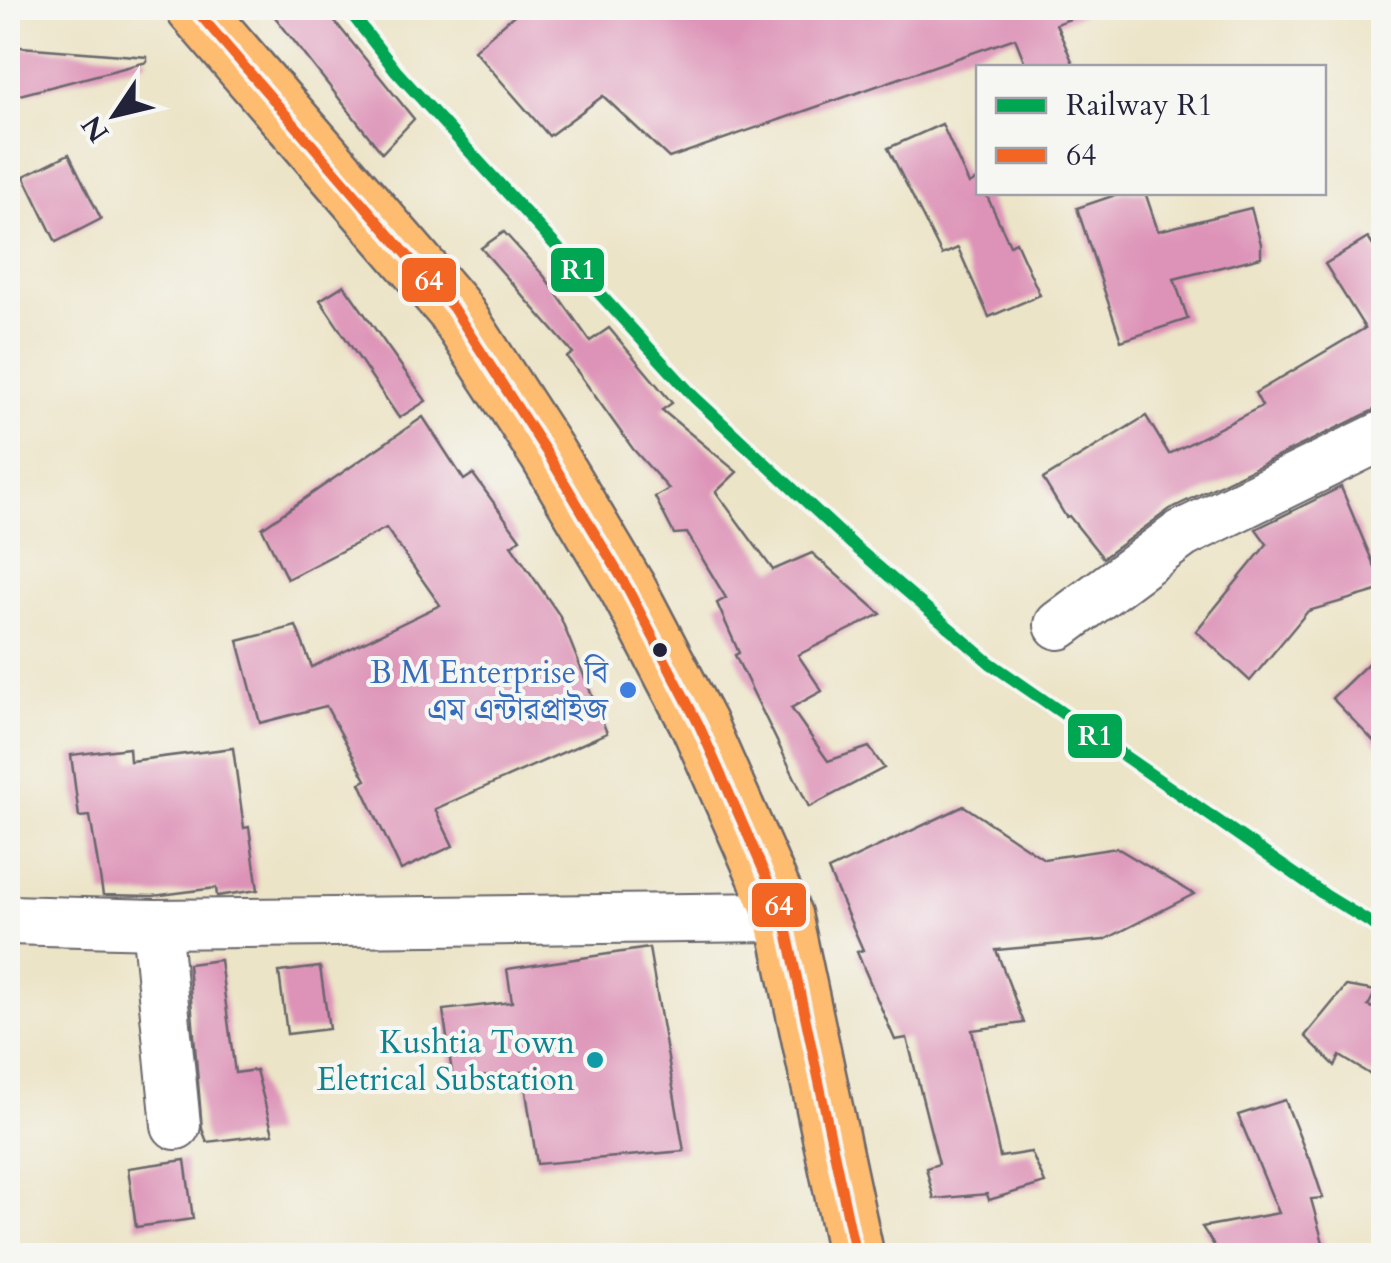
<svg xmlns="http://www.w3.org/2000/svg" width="1391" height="1263" font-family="Cardo,'Noto Serif Bengali',serif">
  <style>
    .building { fill: #dd93b7 }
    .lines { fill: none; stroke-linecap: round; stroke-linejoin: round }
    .minor-casing { stroke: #69666c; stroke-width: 52 }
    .highway-casing { stroke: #69666c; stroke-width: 60 }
    .minor { stroke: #fff; stroke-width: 48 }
    .highway { stroke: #fdbc70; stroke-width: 55 }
    .bus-1-casing { stroke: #f6f6f2; stroke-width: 18 }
    .bus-1 { stroke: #f26522; stroke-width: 10 }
    .rail-1-casing { stroke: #f6f6f2; stroke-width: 20 }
    .rail-1 { stroke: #00a651; stroke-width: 12 }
    .bus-dot { fill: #22223b; stroke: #f6f6f2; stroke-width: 4 }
    .shop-dot { fill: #3f7fe0; stroke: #f6f6f2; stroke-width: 4 }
    .culture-dot { fill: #0f9aa8; stroke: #f6f6f2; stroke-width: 4 }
    .labels { text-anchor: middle; stroke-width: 8; stroke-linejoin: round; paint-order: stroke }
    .shop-label { font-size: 32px; fill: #366cbe; stroke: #f6f6f2; text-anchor: end }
    .culture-label { font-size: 32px; fill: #0d838f; stroke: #f6f6f2; text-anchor: end }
    .line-badge { stroke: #f6f6f2; stroke-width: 4 }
    .badge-label { font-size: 28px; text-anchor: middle; font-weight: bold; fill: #fff }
  </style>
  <rect width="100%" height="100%" fill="#f6f6f2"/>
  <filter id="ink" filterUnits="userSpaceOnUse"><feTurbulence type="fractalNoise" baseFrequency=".01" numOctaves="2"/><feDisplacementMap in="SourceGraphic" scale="20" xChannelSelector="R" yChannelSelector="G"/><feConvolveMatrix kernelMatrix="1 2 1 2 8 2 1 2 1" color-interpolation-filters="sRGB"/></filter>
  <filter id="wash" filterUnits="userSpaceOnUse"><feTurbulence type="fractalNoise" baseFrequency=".0048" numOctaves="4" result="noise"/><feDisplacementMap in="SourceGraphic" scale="40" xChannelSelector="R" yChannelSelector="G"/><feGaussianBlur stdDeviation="2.25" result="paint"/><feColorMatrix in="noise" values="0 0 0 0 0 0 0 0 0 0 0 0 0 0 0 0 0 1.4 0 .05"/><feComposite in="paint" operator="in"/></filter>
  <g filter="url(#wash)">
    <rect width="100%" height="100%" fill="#ece4c7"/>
    <g id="blocks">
      <g class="building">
        <path d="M268 8H324L414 119 382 153Z"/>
        <path d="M522 8H1088L1089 12 1056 24 1075 68H1027L1015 38 669 158 603 96 549 136 474 50Z"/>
        <path d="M8 46 147 57V62L8 98Z"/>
        <path d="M942 124 969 184 978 179V192H985L1010 245 1016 242 1040 295 989 317 958 248 942 255 888 148Z"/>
        <path d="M69 154 101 219 56 242 24 176Z"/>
        <path d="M1124 192H1145L1158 231 1251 208 1261 244V257L1174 279 1188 319 1121 341 1077 208Z"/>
        <path d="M504 232 544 276 590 341 609 328 672 403 662 410 737 472 716 492 773 570 812 553 881 614 798 655 822 691 791 708 828 761 869 747 884 768 809 807 735 655 739 653 717 603 726 598 687 533 674 534 655 497 669 489 633 449 567 357 573 353 481 248Z"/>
        <path d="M1368 238 1384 263V405L1170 509 1103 558 1069 516 1066 517 1043 479 1146 416 1169 454 1262 406 1255 393 1365 328 1325 264Z"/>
        <path d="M344 285 426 401 399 418 320 300Z"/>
        <path d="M423 417 464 480 473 474 520 539 511 545 560 616 607 733 435 809 453 846 401 870 360 783 366 780 326 706 260 723 238 641 296 626 312 667 440 605 386 528 287 579 262 528Z"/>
        <path d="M1341 487 1384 589 1308 611 1250 681 1196 631 1267 544 1256 529Z"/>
        <path d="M1384 648V752L1332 698Z"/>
        <path d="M129 748 130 761 233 748 244 828 249 827 258 890 217 896 216 888 153 896 103 895 90 816 79 817 71 755Z"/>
        <path d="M964 806 1044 859 1117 848 1194 894 1104 940 996 950 1024 1023 972 1030 1000 1157 1031 1152 1045 1183 989 1200 987 1194 934 1199 926 1168 939 1164 907 1038 895 1040 857 952 863 950 828 870Z"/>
        <path d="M649 948 684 1151 537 1164 523 1072 453 1080 443 1010 512 1002 507 969Z"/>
        <path d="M220 960 235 1073 256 1070 273 1134 207 1142 202 1129 188 964Z"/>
        <path d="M320 967 329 1029 287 1034 279 972Z"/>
        <path d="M1346 986 1376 991 1368 1006 1384 1012V1083L1340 1056 1335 1066 1305 1036Z"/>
        <path d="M1285 1100 1308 1158 1310 1159 1323 1198 1311 1199 1325 1250 1295 1256H1221L1202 1227 1279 1213 1238 1115Z"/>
        <path d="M185 1160 193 1219 136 1227 128 1168Z"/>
      </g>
    </g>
  </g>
  <g filter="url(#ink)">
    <use href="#blocks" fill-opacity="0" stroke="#69666c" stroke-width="2.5"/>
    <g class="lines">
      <g class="minor-casing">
        <g id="minor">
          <path d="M1059 625 1182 534 1384 435"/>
          <path d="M8 920 156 924 784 917"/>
          <path d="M156 924 176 1125"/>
        </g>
      </g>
      <g class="highway-casing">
        <path id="highway" d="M194 8 453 308 547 453 628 589 699 725 784 917 856 1256"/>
      </g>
      <use href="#minor" class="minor"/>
      <use href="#highway" class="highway"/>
      <g class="bus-1-casing">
        <path id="bus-1" d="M194 8 453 308 547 453 628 589 699 725 784 917 856 1256"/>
      </g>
      <use href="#bus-1" class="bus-1"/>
      <g class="rail-1-casing">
        <path id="rail-1" d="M347 8 396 71 694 397 853 545 990 663 1325 895 1384 931"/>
      </g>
      <use href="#rail-1" class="rail-1"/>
    </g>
  </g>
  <circle class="bus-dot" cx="660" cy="650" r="9"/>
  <circle class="shop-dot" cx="628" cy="690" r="10"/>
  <circle class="culture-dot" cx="595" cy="1060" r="10"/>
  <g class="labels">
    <g class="shop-label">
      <text x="608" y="683">B M Enterprise বি<tspan x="608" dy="37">এম এন্টারপ্রাইজ</tspan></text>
    </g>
    <g class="culture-label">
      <text x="575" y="1053">Kushtia Town<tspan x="575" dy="37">Eletrical Substation</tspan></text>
    </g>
  </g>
  <g class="line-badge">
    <rect x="549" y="246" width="57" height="48" rx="10" fill="#00a651"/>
    <rect x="400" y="256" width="58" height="48" rx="10" fill="#f26522"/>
    <rect x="1066" y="712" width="58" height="48" rx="10" fill="#00a651"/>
    <rect x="750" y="881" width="58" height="48" rx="10" fill="#f26522"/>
  </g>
  <g class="badge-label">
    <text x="578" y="279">R1</text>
    <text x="429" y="290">64</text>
    <text x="1095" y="745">R1</text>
    <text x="779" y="915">64</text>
  </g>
  <rect width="1391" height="1263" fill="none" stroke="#f6f6f2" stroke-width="40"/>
  <rect x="976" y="65" width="350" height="130" fill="#f6f6f2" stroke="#a1a1a9" stroke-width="2.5"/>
  <rect x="996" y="98" width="50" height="15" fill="#00a651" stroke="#a1a1a9" stroke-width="2.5"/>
  <text x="1066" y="115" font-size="30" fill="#22223b">Railway R1</text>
  <rect x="996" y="148" width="50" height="15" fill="#f26522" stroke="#a1a1a9" stroke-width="2.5"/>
  <text x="1066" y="165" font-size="30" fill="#22223b">64</text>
  <g transform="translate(115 115) rotate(235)" stroke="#f6f6f2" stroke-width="8" paint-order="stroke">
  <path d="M0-8L18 38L0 25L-18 38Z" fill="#22223b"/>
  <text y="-15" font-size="28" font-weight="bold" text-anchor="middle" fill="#22223b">N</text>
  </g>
</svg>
